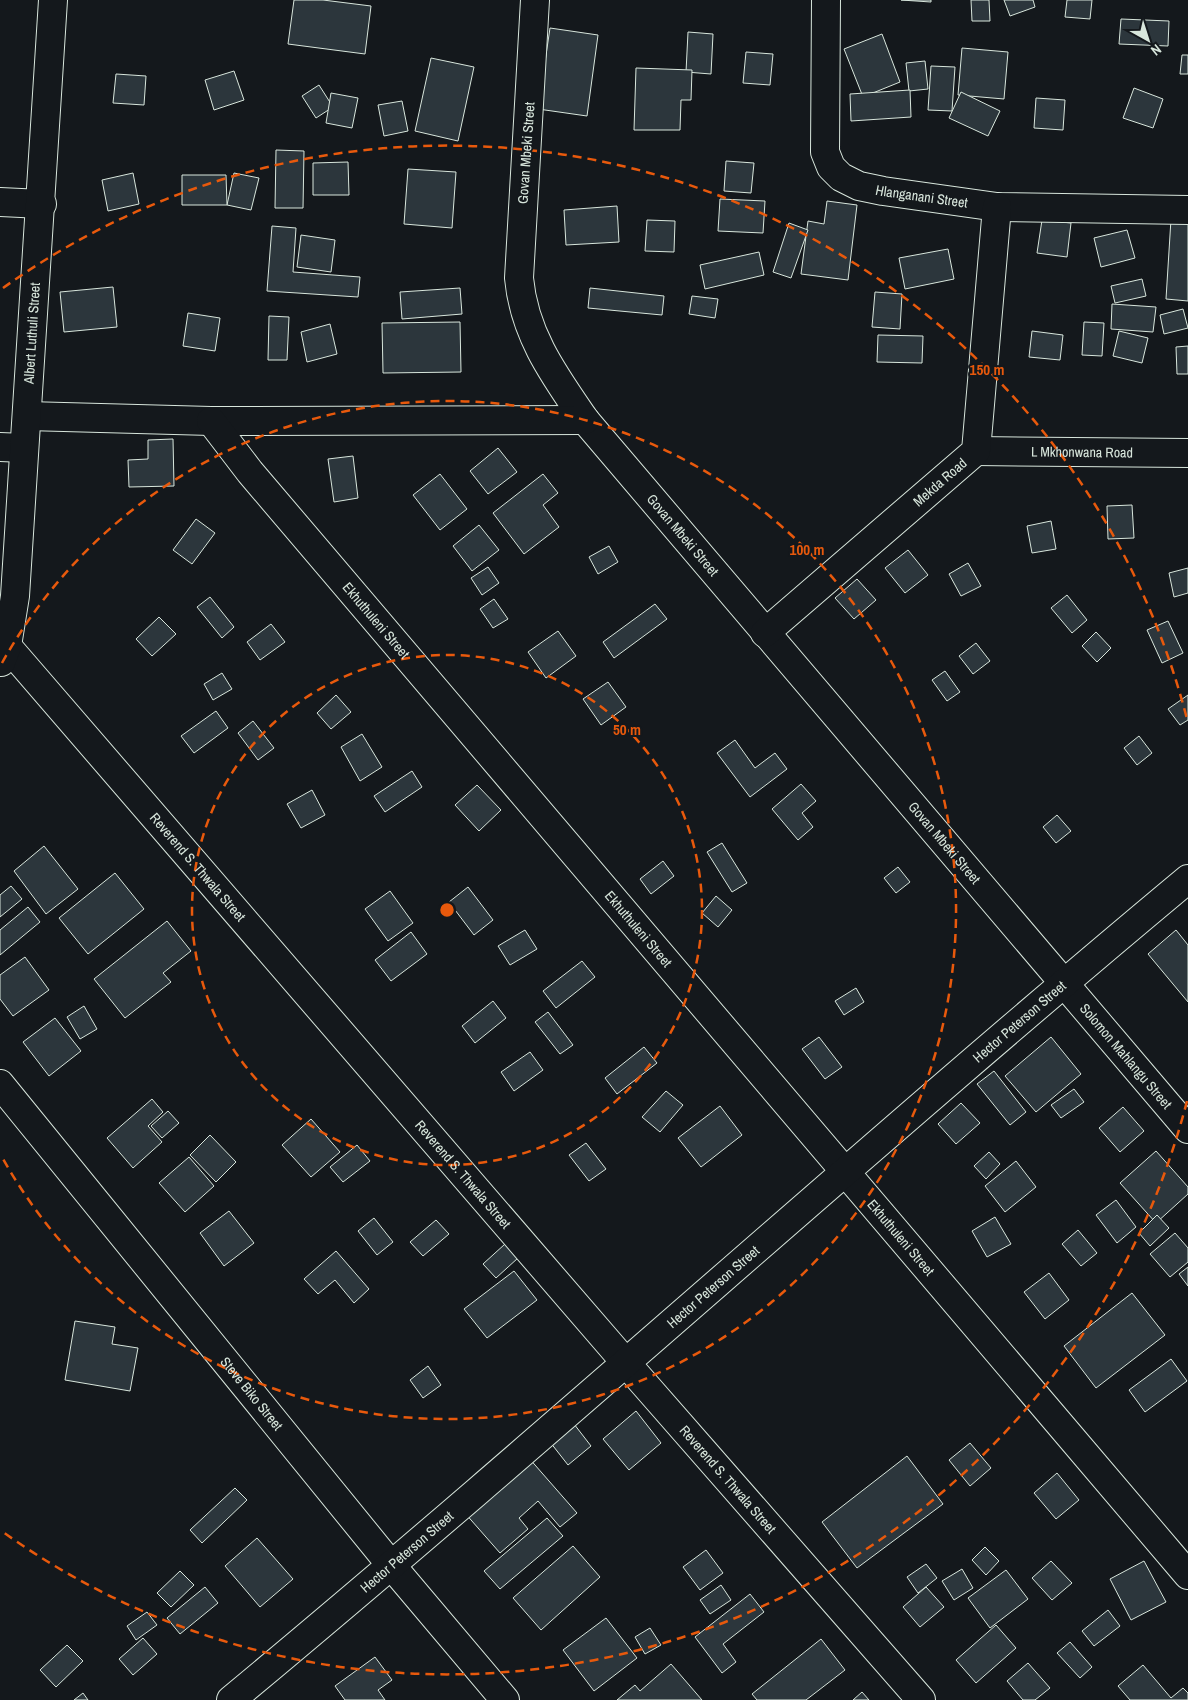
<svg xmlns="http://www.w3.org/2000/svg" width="1188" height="1700" font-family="'Archivo Narrow',sans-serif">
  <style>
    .building { fill: #2c363c; stroke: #d8e6dc }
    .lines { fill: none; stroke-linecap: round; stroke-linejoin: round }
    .minor-casing { stroke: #d8e6dc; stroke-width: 30 }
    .minor { stroke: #14181c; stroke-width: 28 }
    .ring { fill: none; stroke: #e8590c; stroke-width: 2.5; stroke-dasharray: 9 6 }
    .labels { text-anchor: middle; stroke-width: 4; stroke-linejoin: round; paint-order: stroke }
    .street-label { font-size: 14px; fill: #d8e6dc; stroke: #14181c }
    .centre { fill: #e8590c; stroke: #14181c; stroke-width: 2.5 }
    .ring-label { font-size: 15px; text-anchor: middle; font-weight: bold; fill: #e8590c; stroke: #14181c; stroke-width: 4; stroke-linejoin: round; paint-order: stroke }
  </style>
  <rect width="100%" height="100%" fill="#14181c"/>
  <g class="building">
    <path d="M294 0H323L371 6 365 54 288 44Z"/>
    <path d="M901 0H931V2Z"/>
    <path d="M971 0H989L990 21H972Z"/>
    <path d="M1004 0H1033L1035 7 1010 16Z"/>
    <path d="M1067 0H1092L1090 19 1065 17Z"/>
    <path d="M1121 19 1169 21 1168 46 1119 44Z"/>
    <path d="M550 28 598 35 587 116 538 109Z"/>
    <path d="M688 32 713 34 711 74 686 72Z"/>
    <path d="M882 34 900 82 863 97 844 49Z"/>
    <path d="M962 48 1008 52 1004 99 958 95Z"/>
    <path d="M746 52 773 54 770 85 743 83Z"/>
    <path d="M1182 55H1188V74H1180Z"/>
    <path d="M431 58 474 67 458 141 415 131Z"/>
    <path d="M925 61 928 89 909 91 906 63Z"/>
    <path d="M931 66 955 67 952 111 928 110Z"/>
    <path d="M636 68 692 70 691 100H681L680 130H634Z"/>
    <path d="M234 71 244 100 214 110 205 80Z"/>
    <path d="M116 74 146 76 144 105 113 103Z"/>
    <path d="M319 85 333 107 316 118 302 96Z"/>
    <path d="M1134 88 1163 99 1153 128 1123 118Z"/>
    <path d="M910 90 911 117 851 121 850 94Z"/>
    <path d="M961 92 1000 111 988 136 949 118Z"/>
    <path d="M331 93 358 98 352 128 326 123Z"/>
    <path d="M1036 98 1065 100 1063 130 1034 128Z"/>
    <path d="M402 101 408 131 384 136 378 105Z"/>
    <path d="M276 150 304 151 303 208H275Z"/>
    <path d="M726 161 754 163 751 193 724 191Z"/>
    <path d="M348 162 349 195H313V163Z"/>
    <path d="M408 169 456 172 452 228 404 224Z"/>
    <path d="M133 173 139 204 108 211 102 180Z"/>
    <path d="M234 173 259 178 251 210 227 205Z"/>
    <path d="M182 175H226L227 205H182Z"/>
    <path d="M720 199 765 201 763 233 718 231Z"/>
    <path d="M827 201 857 205 848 280 801 274 808 221 824 224Z"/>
    <path d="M617 206 619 242 566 245 564 210Z"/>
    <path d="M1171 219 1188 220V301L1166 299Z"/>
    <path d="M647 220 675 221 674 252 645 251Z"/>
    <path d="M1042 220 1071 223 1067 257 1037 253Z"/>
    <path d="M789 223 808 230 791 278 773 272Z"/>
    <path d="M272 226 296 228 293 272 360 277 358 297 267 291Z"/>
    <path d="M1127 230 1135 258 1101 267 1094 238Z"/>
    <path d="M301 235 335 240 331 272 297 267Z"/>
    <path d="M948 249 954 279 905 289 899 258Z"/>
    <path d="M759 252 764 275 705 289 700 265Z"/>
    <path d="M1142 279 1146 296 1115 303 1111 286Z"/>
    <path d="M113 287 117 327 64 332 60 292Z"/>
    <path d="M460 288 462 314 402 319 400 292Z"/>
    <path d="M590 288 664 296 662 315 588 308Z"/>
    <path d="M875 292 902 294 900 329 872 327Z"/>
    <path d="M692 296 718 299 715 318 689 314Z"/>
    <path d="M1112 304 1156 307 1153 332 1111 329Z"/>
    <path d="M1183 309 1188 328 1164 334 1160 315Z"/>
    <path d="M188 313 220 318 215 351 183 346Z"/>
    <path d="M269 316 289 317 287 360H268Z"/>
    <path d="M460 322 461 372 383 373 382 323Z"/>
    <path d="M1084 322 1104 323 1102 356 1082 355Z"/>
    <path d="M330 324 337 354 307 362 301 332Z"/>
    <path d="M1032 331 1063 335 1060 360 1029 357Z"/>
    <path d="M1119 331 1148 338 1142 363 1113 356Z"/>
    <path d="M878 335 923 336 922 363 877 362Z"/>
    <path d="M1188 346V374H1177L1176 347Z"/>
    <path d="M173 439 174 486 129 487 128 460 148 459V440Z"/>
    <path d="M498 448 517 472 488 494 470 471Z"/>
    <path d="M353 456 358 498 334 502 328 459Z"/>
    <path d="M440 474 467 509 440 530 413 495Z"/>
    <path d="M543 474 558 493 543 505 559 527 524 554 493 513Z"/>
    <path d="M1132 505 1134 538 1108 539 1107 506Z"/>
    <path d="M196 519 215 533 192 564 173 550Z"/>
    <path d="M1051 521 1056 549 1032 553 1027 526Z"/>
    <path d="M479 525 499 550 472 571 453 546Z"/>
    <path d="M609 546 618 562 598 574 589 557Z"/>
    <path d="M908 550 928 575 905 593 885 568Z"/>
    <path d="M968 563 981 586 961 596 949 574Z"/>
    <path d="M488 567 499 583 482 595 471 578Z"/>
    <path d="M1188 568V593L1174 597 1169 573Z"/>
    <path d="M857 579 876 600 854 619 835 598Z"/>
    <path d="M1067 595 1087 620 1072 633 1051 608Z"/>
    <path d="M210 597 234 627 222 638 197 607Z"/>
    <path d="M494 599 508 619 493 628 480 609Z"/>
    <path d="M655 604 667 619 614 658 603 642Z"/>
    <path d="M159 617 176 634 152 656 136 639Z"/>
    <path d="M1168 621 1183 653 1162 663 1147 630Z"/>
    <path d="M271 624 285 642 260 660 247 642Z"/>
    <path d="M558 631 576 656 546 678 528 652Z"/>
    <path d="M1096 632 1111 648 1097 662 1082 646Z"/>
    <path d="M976 643 990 661 973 674 959 656Z"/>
    <path d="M945 671 960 692 947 701 932 680Z"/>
    <path d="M222 673 232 689 213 700 204 684Z"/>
    <path d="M608 682 626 707 601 725 583 699Z"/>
    <path d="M336 695 351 712 331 729 317 713Z"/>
    <path d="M1188 695V720L1180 725 1168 709Z"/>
    <path d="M216 711 228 728 194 753 181 736Z"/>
    <path d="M253 721 274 748 258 760 238 733Z"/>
    <path d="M362 734 382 767 360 781 341 747Z"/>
    <path d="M1139 736 1152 753 1137 765 1124 748Z"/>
    <path d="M735 740 755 768 775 753 787 769 750 797 717 753Z"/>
    <path d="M412 771 422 787 385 812 374 796Z"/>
    <path d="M801 784 816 801 802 813 813 827 798 840 772 809Z"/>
    <path d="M477 785 501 810 479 831 455 805Z"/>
    <path d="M312 790 325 815 301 828 287 804Z"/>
    <path d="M1057 815 1071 831 1056 843 1043 827Z"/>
    <path d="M722 843 747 883 732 892 707 852Z"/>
    <path d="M44 846 78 889 46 914 14 871Z"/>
    <path d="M663 861 674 876 651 894 640 879Z"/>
    <path d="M898 867 910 882 896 893 884 878Z"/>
    <path d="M115 873 144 909 88 954 59 918Z"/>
    <path d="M11 886 22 899 0 917V895Z"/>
    <path d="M468 887 493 920 474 935 449 902Z"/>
    <path d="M390 891 413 923 388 941 365 909Z"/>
    <path d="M716 896 732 910 718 927 702 913Z"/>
    <path d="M28 907 40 922 0 955V930Z"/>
    <path d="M167 921 191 951 163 973 171 982 125 1018 94 979Z"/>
    <path d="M525 930 537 949 510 965 498 946Z"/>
    <path d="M1176 930 1188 945V1002L1148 954Z"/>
    <path d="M411 932 427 954 391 981 375 960Z"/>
    <path d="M25 957 49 990 13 1016 0 999V975Z"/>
    <path d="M582 961 595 977 556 1008 543 991Z"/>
    <path d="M856 988 864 1002 844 1015 835 1001Z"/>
    <path d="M493 1001 506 1018 475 1043 462 1026Z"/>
    <path d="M84 1006 97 1029 80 1039 67 1017Z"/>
    <path d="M548 1012 573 1045 560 1054 535 1022Z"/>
    <path d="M55 1018 81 1051 49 1076 23 1042Z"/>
    <path d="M819 1037 842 1067 825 1079 802 1049Z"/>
    <path d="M1051 1037 1081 1074 1036 1112 1005 1076Z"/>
    <path d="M644 1047 657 1063 617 1094 605 1078Z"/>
    <path d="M530 1052 543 1070 514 1091 501 1072Z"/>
    <path d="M994 1071 1026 1112 1010 1125 977 1084Z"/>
    <path d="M1074 1089 1084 1102 1061 1118 1051 1105Z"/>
    <path d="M666 1091 683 1105 660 1132 642 1117Z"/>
    <path d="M152 1099 163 1112 148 1126 162 1142 133 1168 107 1138Z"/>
    <path d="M961 1103 980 1123 956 1144 938 1124Z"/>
    <path d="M720 1106 742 1135 701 1167 678 1138Z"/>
    <path d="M1123 1107 1144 1131 1120 1152 1099 1128Z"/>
    <path d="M168 1111 179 1123 162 1138 151 1126Z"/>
    <path d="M311 1119 340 1152 311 1177 282 1145Z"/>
    <path d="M210 1135 236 1162 216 1182 190 1155Z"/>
    <path d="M586 1143 606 1169 589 1181 569 1155Z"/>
    <path d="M357 1145 370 1161 343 1182 330 1167Z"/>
    <path d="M1156 1151 1188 1187V1194L1156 1223 1120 1183Z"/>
    <path d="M989 1152 1000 1164 986 1179 974 1166Z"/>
    <path d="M189 1157 214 1186 185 1212 159 1183Z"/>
    <path d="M1016 1161 1036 1187 1005 1212 985 1186Z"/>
    <path d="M1116 1200 1136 1227 1117 1243 1096 1215Z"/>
    <path d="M229 1211 254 1243 224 1266 200 1233Z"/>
    <path d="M1157 1215 1169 1228 1150 1246 1139 1233Z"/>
    <path d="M995 1217 1011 1244 987 1257 972 1231Z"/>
    <path d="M374 1218 393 1242 377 1255 358 1231Z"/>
    <path d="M436 1220 449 1234 423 1256 410 1242Z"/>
    <path d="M1078 1230 1097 1253 1081 1266 1062 1244Z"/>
    <path d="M1175 1233 1188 1248V1262L1170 1277 1150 1254Z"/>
    <path d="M505 1244 518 1258 496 1278 483 1264Z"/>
    <path d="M336 1251 369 1289 354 1303 335 1280 318 1294 304 1279Z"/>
    <path d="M1188 1267V1286L1179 1274Z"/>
    <path d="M514 1271 537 1300 487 1338 464 1309Z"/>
    <path d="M1049 1273 1069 1300 1045 1319 1024 1292Z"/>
    <path d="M1132 1293 1165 1335 1096 1388 1064 1346Z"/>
    <path d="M75 1321 115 1327 112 1344 138 1348 130 1391 65 1380Z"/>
    <path d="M1171 1359 1187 1381 1145 1412 1129 1390Z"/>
    <path d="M428 1366 441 1385 423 1398 410 1380Z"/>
    <path d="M636 1411 661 1443 629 1470 603 1439Z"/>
    <path d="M574 1424 591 1446 568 1465 550 1442Z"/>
    <path d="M970 1443 991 1468 970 1486 949 1460Z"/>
    <path d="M521 1449 577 1513 560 1527 538 1501 519 1518 528 1529 500 1553 457 1504Z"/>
    <path d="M907 1456 943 1504 857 1568 822 1522Z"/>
    <path d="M1057 1473 1079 1500 1056 1519 1034 1493Z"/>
    <path d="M235 1488 247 1500 202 1543 190 1530Z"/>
    <path d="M547 1518 563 1536 500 1589 484 1571Z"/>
    <path d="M257 1538 293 1579 260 1607 225 1566Z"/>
    <path d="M573 1546 600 1577 541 1630 513 1598Z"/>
    <path d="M985 1547 999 1561 986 1575 972 1560Z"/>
    <path d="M706 1550 723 1573 700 1590 683 1567Z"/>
    <path d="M1051 1561 1072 1583 1052 1600 1032 1578Z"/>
    <path d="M1144 1561 1166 1602 1131 1620 1110 1579Z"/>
    <path d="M926 1564 937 1578 918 1593 907 1577Z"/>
    <path d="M962 1569 973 1588 954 1600 942 1581Z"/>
    <path d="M1006 1570 1028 1599 990 1628 968 1598Z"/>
    <path d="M180 1571 194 1585 171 1607 157 1593Z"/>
    <path d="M721 1585 731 1600 710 1614 700 1600Z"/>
    <path d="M205 1587 218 1603 180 1634 167 1618Z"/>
    <path d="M926 1587 944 1607 920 1627 903 1607Z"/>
    <path d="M750 1594 764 1612 723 1644 736 1662 722 1673 695 1637Z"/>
    <path d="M1108 1610 1120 1626 1094 1646 1082 1631Z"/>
    <path d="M147 1612 157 1625 136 1640 127 1626Z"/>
    <path d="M606 1618 637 1658 594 1691 563 1650Z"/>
    <path d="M996 1625 1016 1648 976 1683 956 1660Z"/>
    <path d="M650 1628 661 1645 645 1654 635 1637Z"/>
    <path d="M143 1638 157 1654 133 1675 119 1659Z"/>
    <path d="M821 1639 845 1670 806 1700H757L752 1694Z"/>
    <path d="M1070 1642 1092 1667 1080 1678 1057 1653Z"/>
    <path d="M67 1645 83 1661 56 1687 40 1670Z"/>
    <path d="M375 1657 392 1680 378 1690 385 1700H345L335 1686Z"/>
    <path d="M1028 1663 1050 1688 1035 1700H1023L1007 1681Z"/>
    <path d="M671 1664 702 1700H617L635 1685 640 1691Z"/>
    <path d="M1143 1665 1171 1698 1183 1688 1188 1693V1700H1130L1118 1686Z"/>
    <path d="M862 1692 869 1700H853Z"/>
    <path d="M83 1693 88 1700H74Z"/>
  </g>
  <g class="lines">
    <g class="minor-casing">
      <g id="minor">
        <path id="s1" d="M535 0 519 278C524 334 554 375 585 420L1188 1129"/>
        <path id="s2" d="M826 0 825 152 831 167 841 177 859 186 883 191 997 207 1188 210"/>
        <path d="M0 202 42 204"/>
        <path d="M27 416 211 421 585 420"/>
        <path id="s3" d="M211 421 250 472 1188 1575"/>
        <path d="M0 447 24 448"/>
        <path id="s4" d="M976 451 1188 453"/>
        <path id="s5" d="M765 633 976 451 997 207"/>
        <path id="s6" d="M7 646 626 1363 921 1700"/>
        <path id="s7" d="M1 662 7 646 15 596 53 0"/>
        <path id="s8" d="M0 1084 391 1565 505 1700"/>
        <path id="s9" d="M231 1700C554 1432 865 1148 1188 879"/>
      </g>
    </g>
    <use href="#minor" class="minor"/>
  </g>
  <g class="ring">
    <circle cx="447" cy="910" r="255"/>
    <path d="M2 663A509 509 0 1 1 2 1157"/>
    <path d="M1187 1101A764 764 0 0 1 3 1532M3 288A764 764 0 0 1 1187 719"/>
  </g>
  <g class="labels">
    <g class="street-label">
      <text transform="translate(526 153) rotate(-86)" y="5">Govan Mbeki Street</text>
      <text dy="5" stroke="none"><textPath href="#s2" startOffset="266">Hlanganani Street</textPath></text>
      <text dy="5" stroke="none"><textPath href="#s7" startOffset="331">Albert Luthuli Street</textPath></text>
      <text dy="5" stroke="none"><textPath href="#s4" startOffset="106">L Mkhonwana Road</textPath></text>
      <text dy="5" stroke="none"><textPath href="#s5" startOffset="231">Mekda Road</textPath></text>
      <text dy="5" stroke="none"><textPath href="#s1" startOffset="588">Govan Mbeki Street</textPath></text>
      <text dy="5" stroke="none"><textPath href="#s3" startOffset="259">Ekhuthuleni Street</textPath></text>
      <text dy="5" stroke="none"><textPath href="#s1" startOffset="992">Govan Mbeki Street</textPath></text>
      <text dy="5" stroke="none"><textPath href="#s6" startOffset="292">Reverend S. Thwala Street</textPath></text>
      <text dy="5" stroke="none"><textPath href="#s3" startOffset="664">Ekhuthuleni Street</textPath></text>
      <text dy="5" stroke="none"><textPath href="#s9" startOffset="1040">Hector Peterson Street</textPath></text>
      <text dy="5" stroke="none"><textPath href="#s1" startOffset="1272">Solomon Mahlangu Street</textPath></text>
      <text dy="5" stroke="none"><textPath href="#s6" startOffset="698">Reverend S. Thwala Street</textPath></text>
      <text dy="5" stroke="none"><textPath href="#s3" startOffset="1069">Ekhuthuleni Street</textPath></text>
      <text dy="5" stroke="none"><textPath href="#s9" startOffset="635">Hector Peterson Street</textPath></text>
      <text dy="5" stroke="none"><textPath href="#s8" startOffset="399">Steve Biko Street</textPath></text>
      <text dy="5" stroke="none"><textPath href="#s6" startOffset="1102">Reverend S. Thwala Street</textPath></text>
      <text dy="5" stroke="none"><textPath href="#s9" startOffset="230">Hector Peterson Street</textPath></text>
    </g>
  </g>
  <circle cx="447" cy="910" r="8" class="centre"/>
  <g class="ring-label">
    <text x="987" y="375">150 m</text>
    <text x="807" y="555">100 m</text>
    <text x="627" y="735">50 m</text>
  </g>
  <g transform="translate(1148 40) rotate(141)" stroke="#14181c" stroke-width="4" paint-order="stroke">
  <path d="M0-4L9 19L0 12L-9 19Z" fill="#d8e6dc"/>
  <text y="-8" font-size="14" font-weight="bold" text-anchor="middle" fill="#d8e6dc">N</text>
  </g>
</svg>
